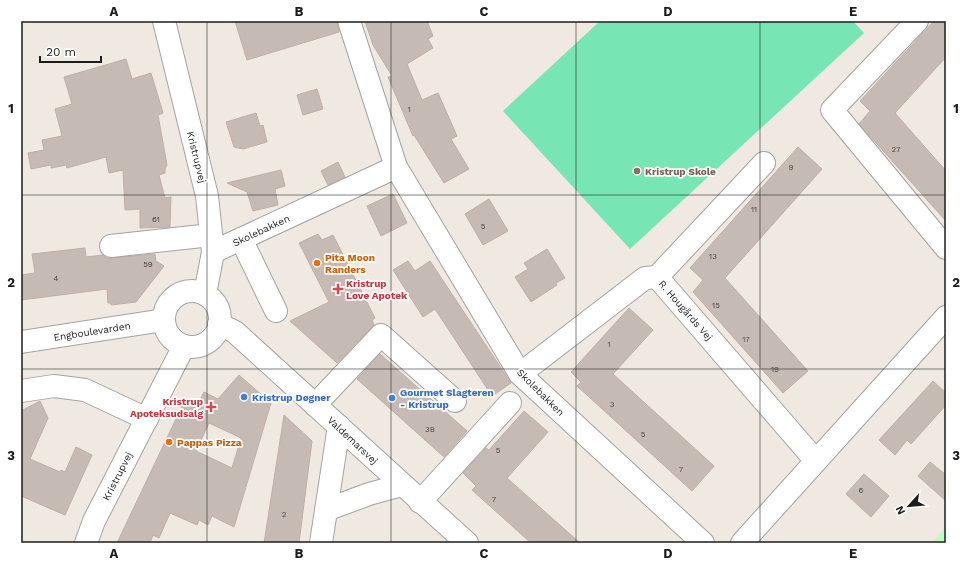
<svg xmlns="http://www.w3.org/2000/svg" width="967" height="564" font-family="'Work Sans',sans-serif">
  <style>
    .park { fill: #b9feba }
    .pitch { fill: #77e5b4 }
    .building { fill: #c6bbb4; stroke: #c1aea2; fill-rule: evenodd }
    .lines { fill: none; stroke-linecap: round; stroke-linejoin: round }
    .minor-casing { stroke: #a3a3a3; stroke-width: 24 }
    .minor { stroke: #fff; stroke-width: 22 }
    .grid { fill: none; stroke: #1c1c1c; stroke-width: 1; stroke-opacity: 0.55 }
    .education-dot { fill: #8d6e63; stroke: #fff; stroke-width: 1.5 }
    .food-dot { fill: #e8710a; stroke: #fff; stroke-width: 1.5 }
    .health-dot { fill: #e0444e; stroke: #fff; stroke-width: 1.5 }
    .shop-dot { fill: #3f7fe0; stroke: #fff; stroke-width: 1.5 }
    .labels { text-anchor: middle; stroke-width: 3.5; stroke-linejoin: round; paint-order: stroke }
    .number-label { font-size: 8px; fill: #464442 }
    .street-label { font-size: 10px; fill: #1c1c1c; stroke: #fff }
    .education-label { font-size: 10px; font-weight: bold; fill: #785e54; stroke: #fff; text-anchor: start }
    .food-label { font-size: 10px; font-weight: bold; fill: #c56008; stroke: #fff; text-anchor: start }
    .health-label { font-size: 10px; font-weight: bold; fill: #be3a42; stroke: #fff; text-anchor: start }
    .shop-label { font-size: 10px; font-weight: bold; fill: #366cbe; stroke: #fff; text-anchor: start }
    .neatline { fill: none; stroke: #1c1c1c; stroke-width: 1.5 }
    .grid-label { font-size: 13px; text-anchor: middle; font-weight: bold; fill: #1c1c1c }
  </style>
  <rect width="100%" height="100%" fill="#efe9e1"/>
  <path class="park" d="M946 527V543H932Z"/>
  <path class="pitch" d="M600 21H853L864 33 630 249 503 111Z"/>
  <g class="building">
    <path d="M235 21H337L339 32 247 60Z"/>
    <path d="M365 21H427L433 36 428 39 433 48 407 64 422 100 438 93 457 136 451 139 469 169 444 183 414 135 413 136 388 77 392 76 373 45Z"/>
    <path d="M934 21H946V57L895 113 946 171V221L859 124 870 111 860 101Z"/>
    <path d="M126 59 132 79 151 73 163 113 158 115 167 165 165 169V173L159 175 165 198 171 197 170 227 140 228V209L125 210 123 170 109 173 106 157 67 168 66 165 51 168V165L31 169 28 153 44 150 42 140 62 136 55 109 72 104 64 77Z"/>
    <path d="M317 89 323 109 303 115 297 95Z"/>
    <path d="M256 113 260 126 263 125 267 142 243 149 234 147 226 122Z"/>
    <path d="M798 147 822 169 725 278 808 371 783 393 693 292 703 280 690 268Z"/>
    <path d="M338 162 345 177 328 185 321 171Z"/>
    <path d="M281 170 285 186 275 189 278 205 253 211 247 192 227 183Z"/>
    <path d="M393 194 407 223 381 236 367 206Z"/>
    <path d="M489 199 508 231 483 245 465 214Z"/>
    <path d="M318 234 322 240 333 235 375 318 372 320 374 325 337 363 290 321 329 302 299 243Z"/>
    <path d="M85 248 86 257 103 255 106 258H112L155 254 156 261 164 266 136 302 111 305V303H108L107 289 21 300V275L35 273 32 254Z"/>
    <path d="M547 249 565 278 556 283 557 285 531 302 515 277 528 269 524 263Z"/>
    <path d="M408 261 415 271 430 261 511 383 492 396 435 309 423 317 393 270Z"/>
    <path d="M629 308 653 330 613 374 714 466 692 491 577 386 581 382 571 372Z"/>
    <path d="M380 354 467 431 444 457 357 379Z"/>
    <path d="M239 375 271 403 234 527 212 516 208 525 199 520 197 525 170 513 159 538 153 535 150 543H117L184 402 196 407 204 392 218 399ZM209 423 241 438 232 468 196 451Z"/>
    <path d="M933 381 946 393V405L911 444 907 440 895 455 879 440Z"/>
    <path d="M40 401 48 418 30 459 60 472 61 470 65 472 76 447 92 455 65 515 21 496V411Z"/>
    <path d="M524 411 548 432 507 478 580 543H531L472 490 476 486 463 473 486 448 489 450Z"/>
    <path d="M284 415 312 441 299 543H264Z"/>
    <path d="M930 462 946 475V501L918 476Z"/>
    <path d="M864 474 889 496 871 517 846 494Z"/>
  </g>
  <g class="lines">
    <g class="minor-casing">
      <g id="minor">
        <path d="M164 21 207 196 213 252 205 294"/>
        <path d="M349 21 396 167"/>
        <path d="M917 21 832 110 946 248"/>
        <path d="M764 163 657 277 816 461"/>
        <path d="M241 239 276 311"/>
        <path d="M111 246 211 235"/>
        <path d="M213 252 396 167 520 374 703 543"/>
        <circle cx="192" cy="319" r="28"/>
        <path d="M219 324 235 332 467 543"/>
        <path d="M21 342 164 320"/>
        <path d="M520 374 645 278 657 277"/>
        <path d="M21 391 54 386 85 390 147 419"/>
        <path d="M315 405 381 335 455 401"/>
        <path d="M420 502 510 403"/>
        <path d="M326 510 369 494 402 485"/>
        <path d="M86 543 94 521 184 346"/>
        <path d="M321 543 339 426"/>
        <path d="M742 543 946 317"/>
      </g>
    </g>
    <use href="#minor" class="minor"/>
  </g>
  <path class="grid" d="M207 21V543M391 21V543M576 21V543M760 21V543M21 195H946M21 369H946"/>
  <circle class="education-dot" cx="637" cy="171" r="4"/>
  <g class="food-dot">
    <circle cx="317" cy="263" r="4"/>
    <circle cx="169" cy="442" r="4"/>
  </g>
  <g class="health-dot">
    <path d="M336 283h4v4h4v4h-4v4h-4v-4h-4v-4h4z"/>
    <path d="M209 401h4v4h4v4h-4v4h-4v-4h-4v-4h4z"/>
  </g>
  <g class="shop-dot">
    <circle cx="244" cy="397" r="4"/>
    <circle cx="392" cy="398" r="4"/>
  </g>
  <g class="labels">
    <g class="number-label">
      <text x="409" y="112">1</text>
      <text x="896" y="152">27</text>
      <text x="791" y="170">9</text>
      <text x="754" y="212">11</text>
      <text x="156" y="222">61</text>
      <text x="483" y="229">5</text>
      <text x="713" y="259">13</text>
      <text x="148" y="267">59</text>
      <text x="56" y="281">4</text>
      <text x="716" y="308">15</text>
      <text x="746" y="342">17</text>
      <text x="609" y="347">1</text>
      <text x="775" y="372">19</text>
      <text x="612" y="407">3</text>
      <text x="430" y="432">3B</text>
      <text x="643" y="437">5</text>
      <text x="498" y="453">5</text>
      <text x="681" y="472">7</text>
      <text x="861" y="493">6</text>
      <text x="494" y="502">7</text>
      <text x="284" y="517">2</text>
    </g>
    <g class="street-label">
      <text transform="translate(197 157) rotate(76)" y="4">Kristrupvej</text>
      <text transform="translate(261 230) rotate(-25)" y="4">Skolebakken</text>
      <text transform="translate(686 310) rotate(49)" y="4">R. Hougårds Vej</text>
      <text transform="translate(92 331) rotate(-9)" y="4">Engboulevarden</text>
      <text transform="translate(541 392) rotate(45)" y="4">Skolebakken</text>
      <text transform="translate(353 440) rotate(43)" y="4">Valdemarsvej</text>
      <text transform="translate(117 476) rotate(-63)" y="4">Kristrupvej</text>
    </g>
    <g class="education-label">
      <text x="645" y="175">Kristrup Skole</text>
    </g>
    <g class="food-label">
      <text x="325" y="261">Pita Moon<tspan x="325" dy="12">Randers</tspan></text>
      <text x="177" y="446">Pappas Pizza</text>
    </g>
    <g class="health-label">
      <text x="346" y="287">Kristrup<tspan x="346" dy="12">Løve Apotek</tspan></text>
      <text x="203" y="405" text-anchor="end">Kristrup<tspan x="203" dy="12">Apoteksudsalg</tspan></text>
    </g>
    <g class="shop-label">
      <text x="400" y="396">Gourmet Slagteren<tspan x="400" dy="12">- Kristrup</tspan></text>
      <text x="252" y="401">Kristrup Døgner</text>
    </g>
  </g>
  <rect width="967" height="564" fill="none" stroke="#ffffff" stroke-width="44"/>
  <g transform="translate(909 506) rotate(243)" stroke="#ffffff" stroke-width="3" paint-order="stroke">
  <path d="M0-3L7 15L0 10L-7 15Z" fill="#1c1c1c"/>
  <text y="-6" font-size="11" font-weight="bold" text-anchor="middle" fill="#1c1c1c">N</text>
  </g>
  <path d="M40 56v6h61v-6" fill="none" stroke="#1c1c1c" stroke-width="2"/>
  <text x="46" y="56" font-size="12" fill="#1c1c1c" stroke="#ffffff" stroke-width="3" paint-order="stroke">20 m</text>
  <rect x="22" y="22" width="923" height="520" class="neatline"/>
  <g class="grid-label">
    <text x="114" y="16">A</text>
    <text x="299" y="16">B</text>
    <text x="484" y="16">C</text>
    <text x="668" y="16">D</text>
    <text x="853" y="16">E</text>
    <text x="11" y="113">1</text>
    <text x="956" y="113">1</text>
    <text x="11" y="287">2</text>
    <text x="956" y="287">2</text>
    <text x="11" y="460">3</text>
    <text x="956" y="460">3</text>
    <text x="114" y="558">A</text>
    <text x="299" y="558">B</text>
    <text x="484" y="558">C</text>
    <text x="668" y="558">D</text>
    <text x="853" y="558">E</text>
  </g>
</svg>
